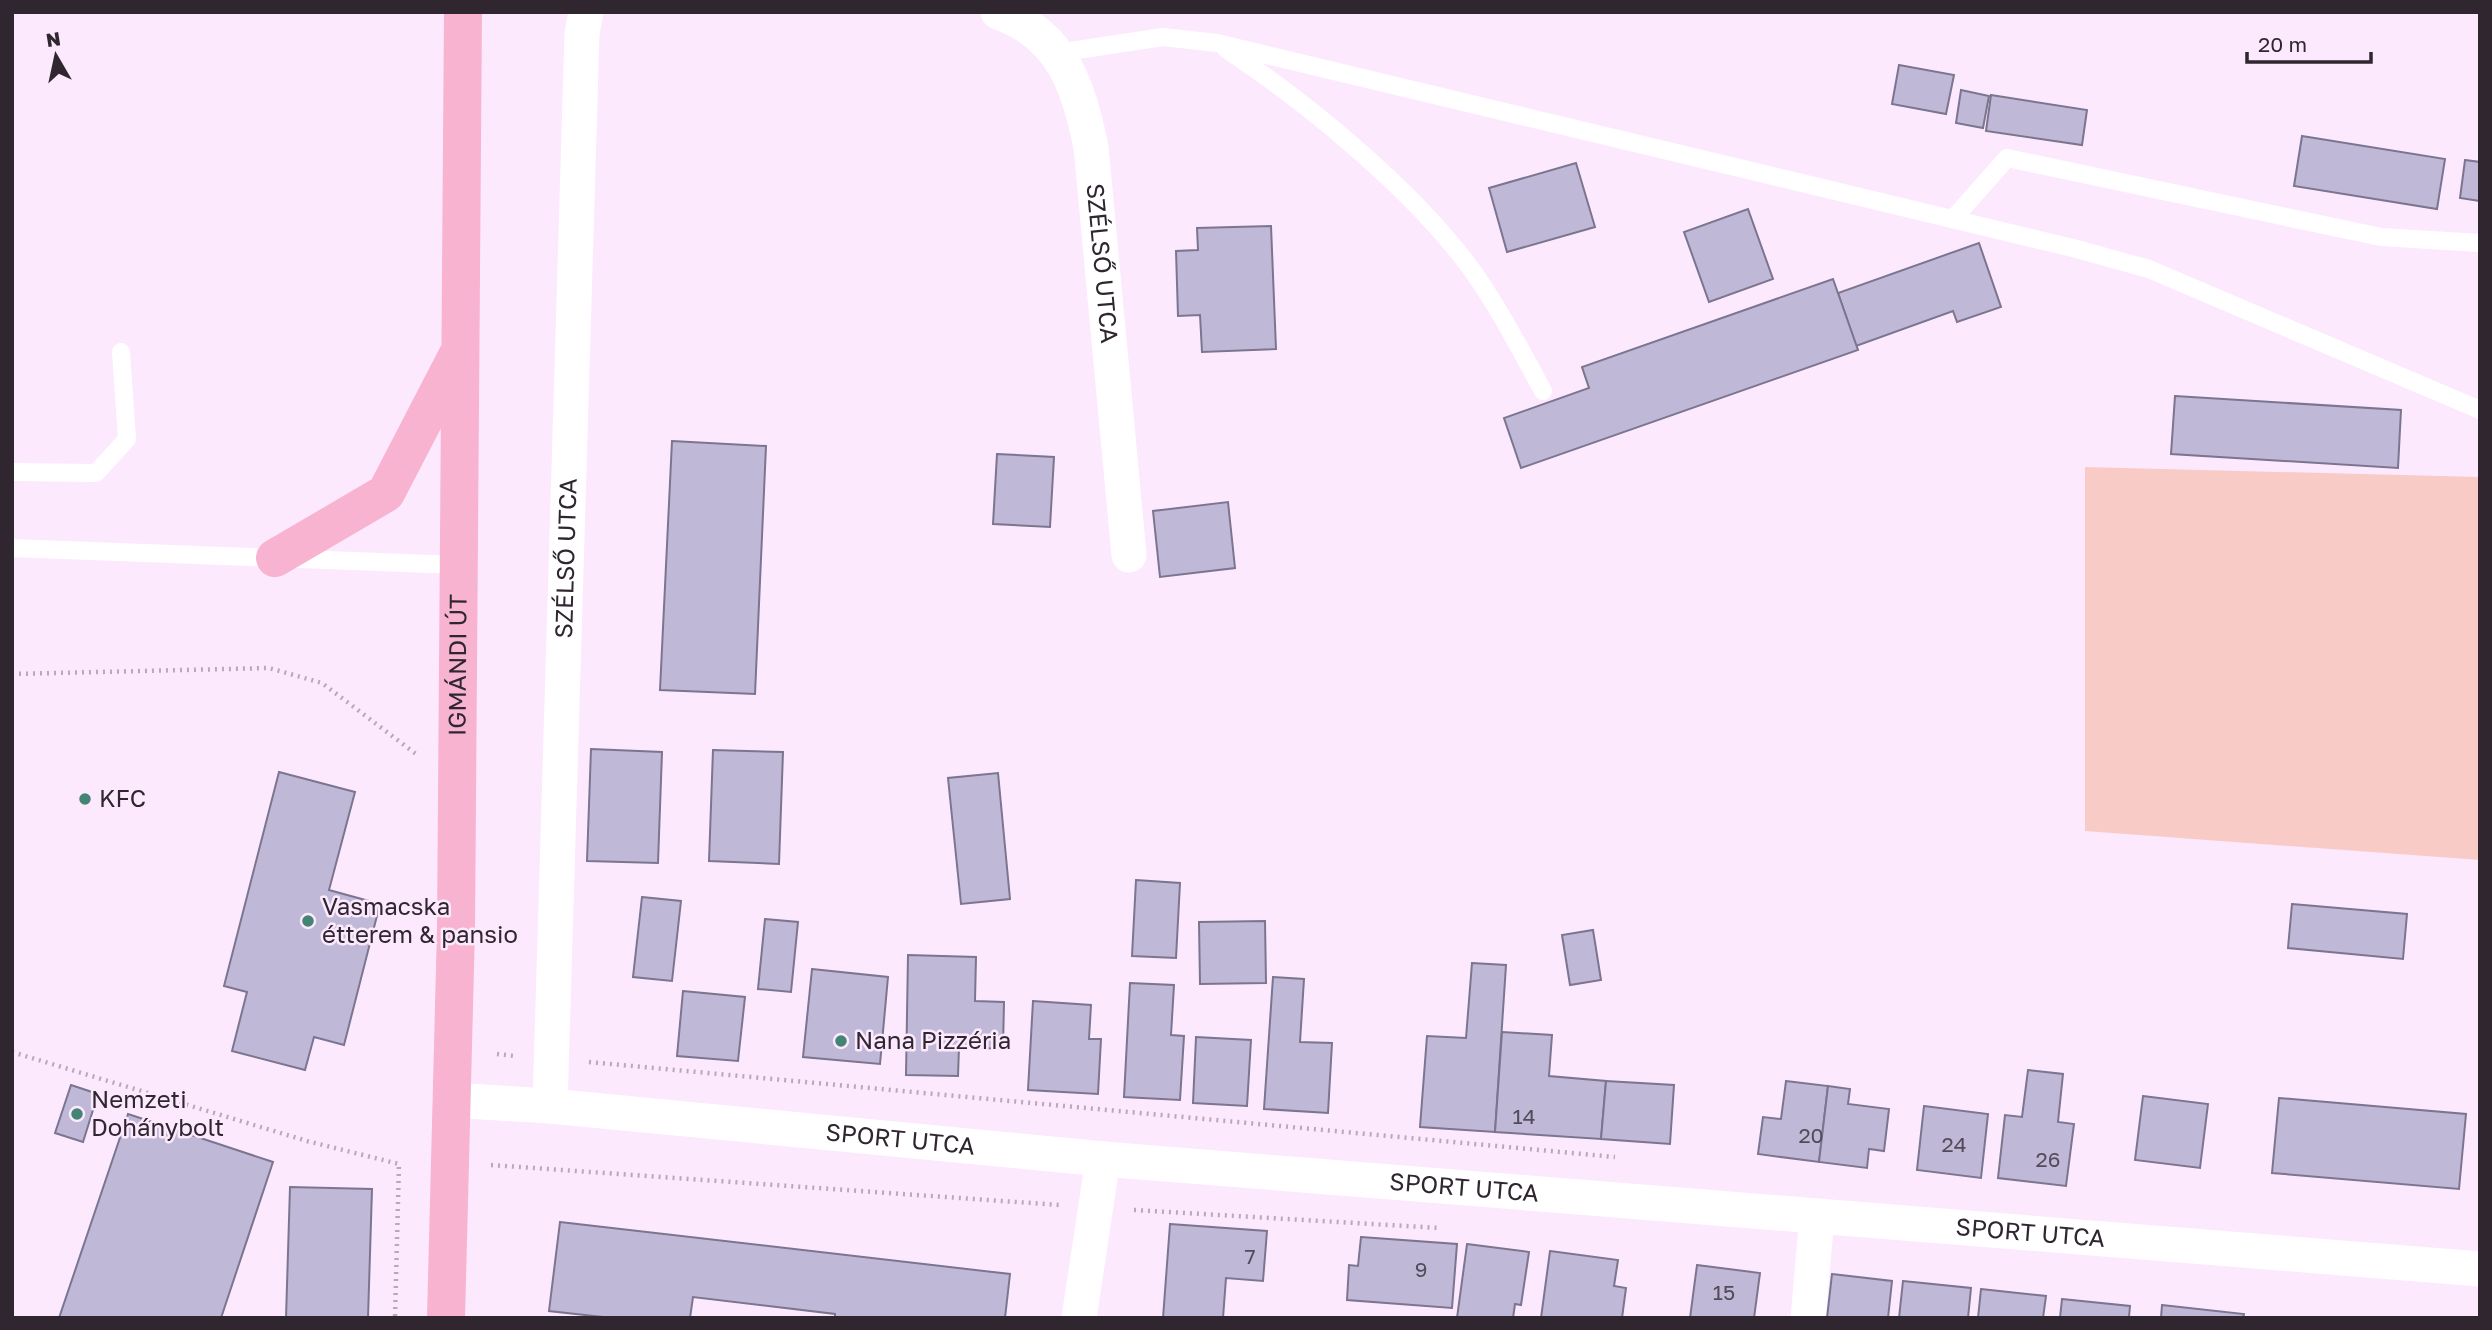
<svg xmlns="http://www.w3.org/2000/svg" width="2492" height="1330" font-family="'Golos Text',sans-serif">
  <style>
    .green { fill: #f9cbc7 }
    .building { fill: #bfb9d7; stroke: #7b7590; stroke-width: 2 }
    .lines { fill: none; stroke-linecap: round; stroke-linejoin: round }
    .path { stroke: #b8a8b8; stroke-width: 4.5; stroke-dasharray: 2 5; stroke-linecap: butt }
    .service { stroke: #fff; stroke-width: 18 }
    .minor { stroke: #fff; stroke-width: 35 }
    .primary { stroke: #f7b3d0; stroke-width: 38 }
    .poi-dot { fill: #438474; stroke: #fde9fd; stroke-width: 2.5 }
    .labels { text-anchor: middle; stroke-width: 5; stroke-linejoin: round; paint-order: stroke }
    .number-label { font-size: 21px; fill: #534b5a }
    .street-label { font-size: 24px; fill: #2f2630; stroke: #fde9fd }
    .poi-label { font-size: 24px; fill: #2f2630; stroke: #fde9fd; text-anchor: start }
  </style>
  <rect width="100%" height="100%" fill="#fde9fd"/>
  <path class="green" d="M2085 467 2480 477V860L2085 831Z"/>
  <g class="building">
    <path d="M1899 65 1954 75 1946 114 1892 104Z"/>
    <path d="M1961 90 1989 96 1983 128 1956 123Z"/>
    <path d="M1991 95 2087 110 2082 145 1986 131Z"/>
    <path d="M2302 136 2445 159 2437 209 2294 186Z"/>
    <path d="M2465 160 2480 162V201L2460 198Z"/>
    <path d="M1576 163 1595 227 1507 252 1489 188Z"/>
    <path d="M1748 209 1773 279 1709 302 1684 232Z"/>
    <path d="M1271 226 1276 349 1202 352 1200 315 1178 316 1176 251 1198 250 1197 228Z"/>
    <path d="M1979 243 2001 307 1957 322 1953 311 1856 346 1838 293Z"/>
    <path d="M1833 279 1858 350 1521 468 1504 418 1589 388 1582 367Z"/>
    <path d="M2175 396 2401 410 2398 468 2171 454Z"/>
    <path d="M672 441 766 446 755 694 660 690Z"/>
    <path d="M997 454 1054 457 1050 527 993 524Z"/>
    <path d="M1228 502 1235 568 1160 577 1153 511Z"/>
    <path d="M591 749 662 752 658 863 587 861Z"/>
    <path d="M713 750 783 752 779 864 709 861Z"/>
    <path d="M279 772 355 792 329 890 380 904 344 1045 314 1037 305 1070 232 1051 247 992 224 986Z"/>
    <path d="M998 773 1010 899 961 904 948 778Z"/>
    <path d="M1136 880 1180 883 1176 958 1132 956Z"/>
    <path d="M642 897 681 901 672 981 633 977Z"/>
    <path d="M2292 904 2407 914 2403 959 2288 948Z"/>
    <path d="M765 919 798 922 791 992 758 989Z"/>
    <path d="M1265 921 1266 983 1200 984 1199 922Z"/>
    <path d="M1593 930 1601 980 1570 985 1562 935Z"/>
    <path d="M908 955 976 957 975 1001 1004 1002 1003 1049 959 1047 958 1076 906 1075Z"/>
    <path d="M1472 963 1506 965 1495 1132 1420 1127 1427 1036 1466 1038Z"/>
    <path d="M812 969 888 977 880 1064 803 1057Z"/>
    <path d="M1273 977 1304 979 1300 1042 1332 1043 1328 1113 1264 1109Z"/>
    <path d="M1130 983 1174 985 1171 1035 1184 1036 1180 1100 1124 1097Z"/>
    <path d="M683 991 745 997 738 1061 677 1056Z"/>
    <path d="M1033 1001 1091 1005 1089 1039H1101L1098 1094 1028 1090Z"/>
    <path d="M1502 1032 1552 1035 1549 1076 1606 1081 1601 1139 1495 1132Z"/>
    <path d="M1196 1037 1251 1040 1247 1106 1193 1103Z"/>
    <path d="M2028 1070 2063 1074 2058 1122 2074 1124 2066 1186 1998 1178 2005 1115 2022 1117Z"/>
    <path d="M1606 1081 1674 1085 1670 1144 1601 1139Z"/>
    <path d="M1786 1081 1828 1086 1819 1162 1758 1154 1763 1117 1781 1119Z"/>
    <path d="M71 1085 98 1094 83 1142 55 1133Z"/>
    <path d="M1828 1086 1850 1089 1848 1104 1889 1109 1884 1151 1869 1149 1867 1168 1819 1162Z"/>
    <path d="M2143 1096 2208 1104 2200 1168 2135 1160Z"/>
    <path d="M2279 1098 2466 1114 2459 1189 2272 1173Z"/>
    <path d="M1924 1106 1988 1114 1981 1178 1917 1170Z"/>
    <path d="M128 1114 273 1162 221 1318H59Z"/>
    <path d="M290 1187 372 1189 368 1318H286Z"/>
    <path d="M560 1222 1010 1274 1005 1318H835V1314L693 1297 690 1318H612L549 1311Z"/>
    <path d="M1170 1224 1267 1231 1263 1281 1226 1278 1223 1318H1163Z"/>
    <path d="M1361 1237 1457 1244 1452 1308 1347 1300 1349 1265 1358 1266Z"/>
    <path d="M1467 1244 1529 1252 1521 1305 1515 1304 1513 1318H1457Z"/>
    <path d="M1550 1251 1618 1260 1614 1286 1626 1288 1622 1318H1541Z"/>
    <path d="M1697 1265 1760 1273 1754 1318H1690Z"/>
    <path d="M1832 1274 1892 1281 1888 1318H1827Z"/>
    <path d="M1903 1281 1971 1288 1968 1318H1899Z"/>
    <path d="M1981 1289 2046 1296 2043 1318H1978Z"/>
    <path d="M2062 1299 2130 1306 2129 1317 2133 1318H2060Z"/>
    <path d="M2162 1305 2244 1314 2243 1318H2161Z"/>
  </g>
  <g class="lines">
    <g class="path">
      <path d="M12 674 269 668 322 683 416 754"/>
      <path d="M12 1052 307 1141 399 1164 395 1318"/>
      <path d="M497 1054 514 1056"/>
      <path d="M589 1062 1615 1157"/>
      <path d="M491 1165 1059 1205"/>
      <path d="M1134 1210 1440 1228"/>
    </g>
    <g class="service">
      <path d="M1226 49C1307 103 1406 184 1466 262 1496 302 1519 347 1543 391"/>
      <path d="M1057 53 1163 37 1217 43 2073 248 2149 269 2480 410"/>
      <path d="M1953 219 2007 158 2381 237 2480 243"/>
      <path d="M12 472 96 473 127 439 121 352"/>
      <path d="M12 548 458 565"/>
    </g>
    <g class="minor">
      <path id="s1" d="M998 12C1063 35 1078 86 1091 147L1129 555"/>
      <path id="s2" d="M450 1100 550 1106 1103 1159 2480 1269"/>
      <path id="s3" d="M550 1106 582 33 586 12"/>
      <path d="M1079 1318 1103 1159"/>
      <path d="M1808 1318 1817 1217"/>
    </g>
    <g class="primary">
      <path d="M275 558 386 493 457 356"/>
      <path id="s4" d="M446 1318 456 929 463 12"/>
    </g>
  </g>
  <g class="poi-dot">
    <circle cx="85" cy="799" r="7"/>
    <circle cx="308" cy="921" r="7"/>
    <circle cx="841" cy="1041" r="7"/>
    <circle cx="77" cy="1114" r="7"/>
  </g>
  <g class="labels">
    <g class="number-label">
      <text x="1524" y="1124">14</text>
      <text x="1811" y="1143">20</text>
      <text x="1954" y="1152">24</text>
      <text x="2048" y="1167">26</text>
      <text x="1250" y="1264">7</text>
      <text x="1421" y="1277">9</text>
      <text x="1724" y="1300">15</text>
    </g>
    <g class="street-label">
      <text dy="8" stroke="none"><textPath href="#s1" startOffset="290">SZÉLSŐ UTCA</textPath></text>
      <text dy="8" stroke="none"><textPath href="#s3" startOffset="548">SZÉLSŐ UTCA</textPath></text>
      <text dy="8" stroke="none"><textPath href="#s4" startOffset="653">IGMÁNDI ÚT</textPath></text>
      <text dy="8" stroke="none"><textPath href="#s2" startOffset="452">SPORT UTCA</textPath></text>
      <text dy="8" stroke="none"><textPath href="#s2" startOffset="1018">SPORT UTCA</textPath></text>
      <text dy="8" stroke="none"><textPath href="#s2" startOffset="1586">SPORT UTCA</textPath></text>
    </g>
    <g class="poi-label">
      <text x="99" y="807">KFC</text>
      <text x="322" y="915">Vasmacska<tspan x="322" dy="28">étterem &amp; pansio</tspan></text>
      <text x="855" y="1049">Nana Pizzéria</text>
      <text x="91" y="1108">Nemzeti<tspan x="91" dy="28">Dohánybolt</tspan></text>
    </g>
  </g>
  <rect width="2492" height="1330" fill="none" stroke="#2f2630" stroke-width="28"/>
  <g transform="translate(56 56) rotate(351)" stroke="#fde9fd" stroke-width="5" paint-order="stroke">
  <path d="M0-5L12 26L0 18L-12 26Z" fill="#2f2630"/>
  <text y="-10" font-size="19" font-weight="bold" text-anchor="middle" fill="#2f2630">N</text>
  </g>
  <path d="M2247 52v10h124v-10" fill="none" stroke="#2f2630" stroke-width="3.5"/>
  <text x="2258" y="52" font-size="21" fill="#2f2630" stroke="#fde9fd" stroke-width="5" paint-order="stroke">20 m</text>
</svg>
